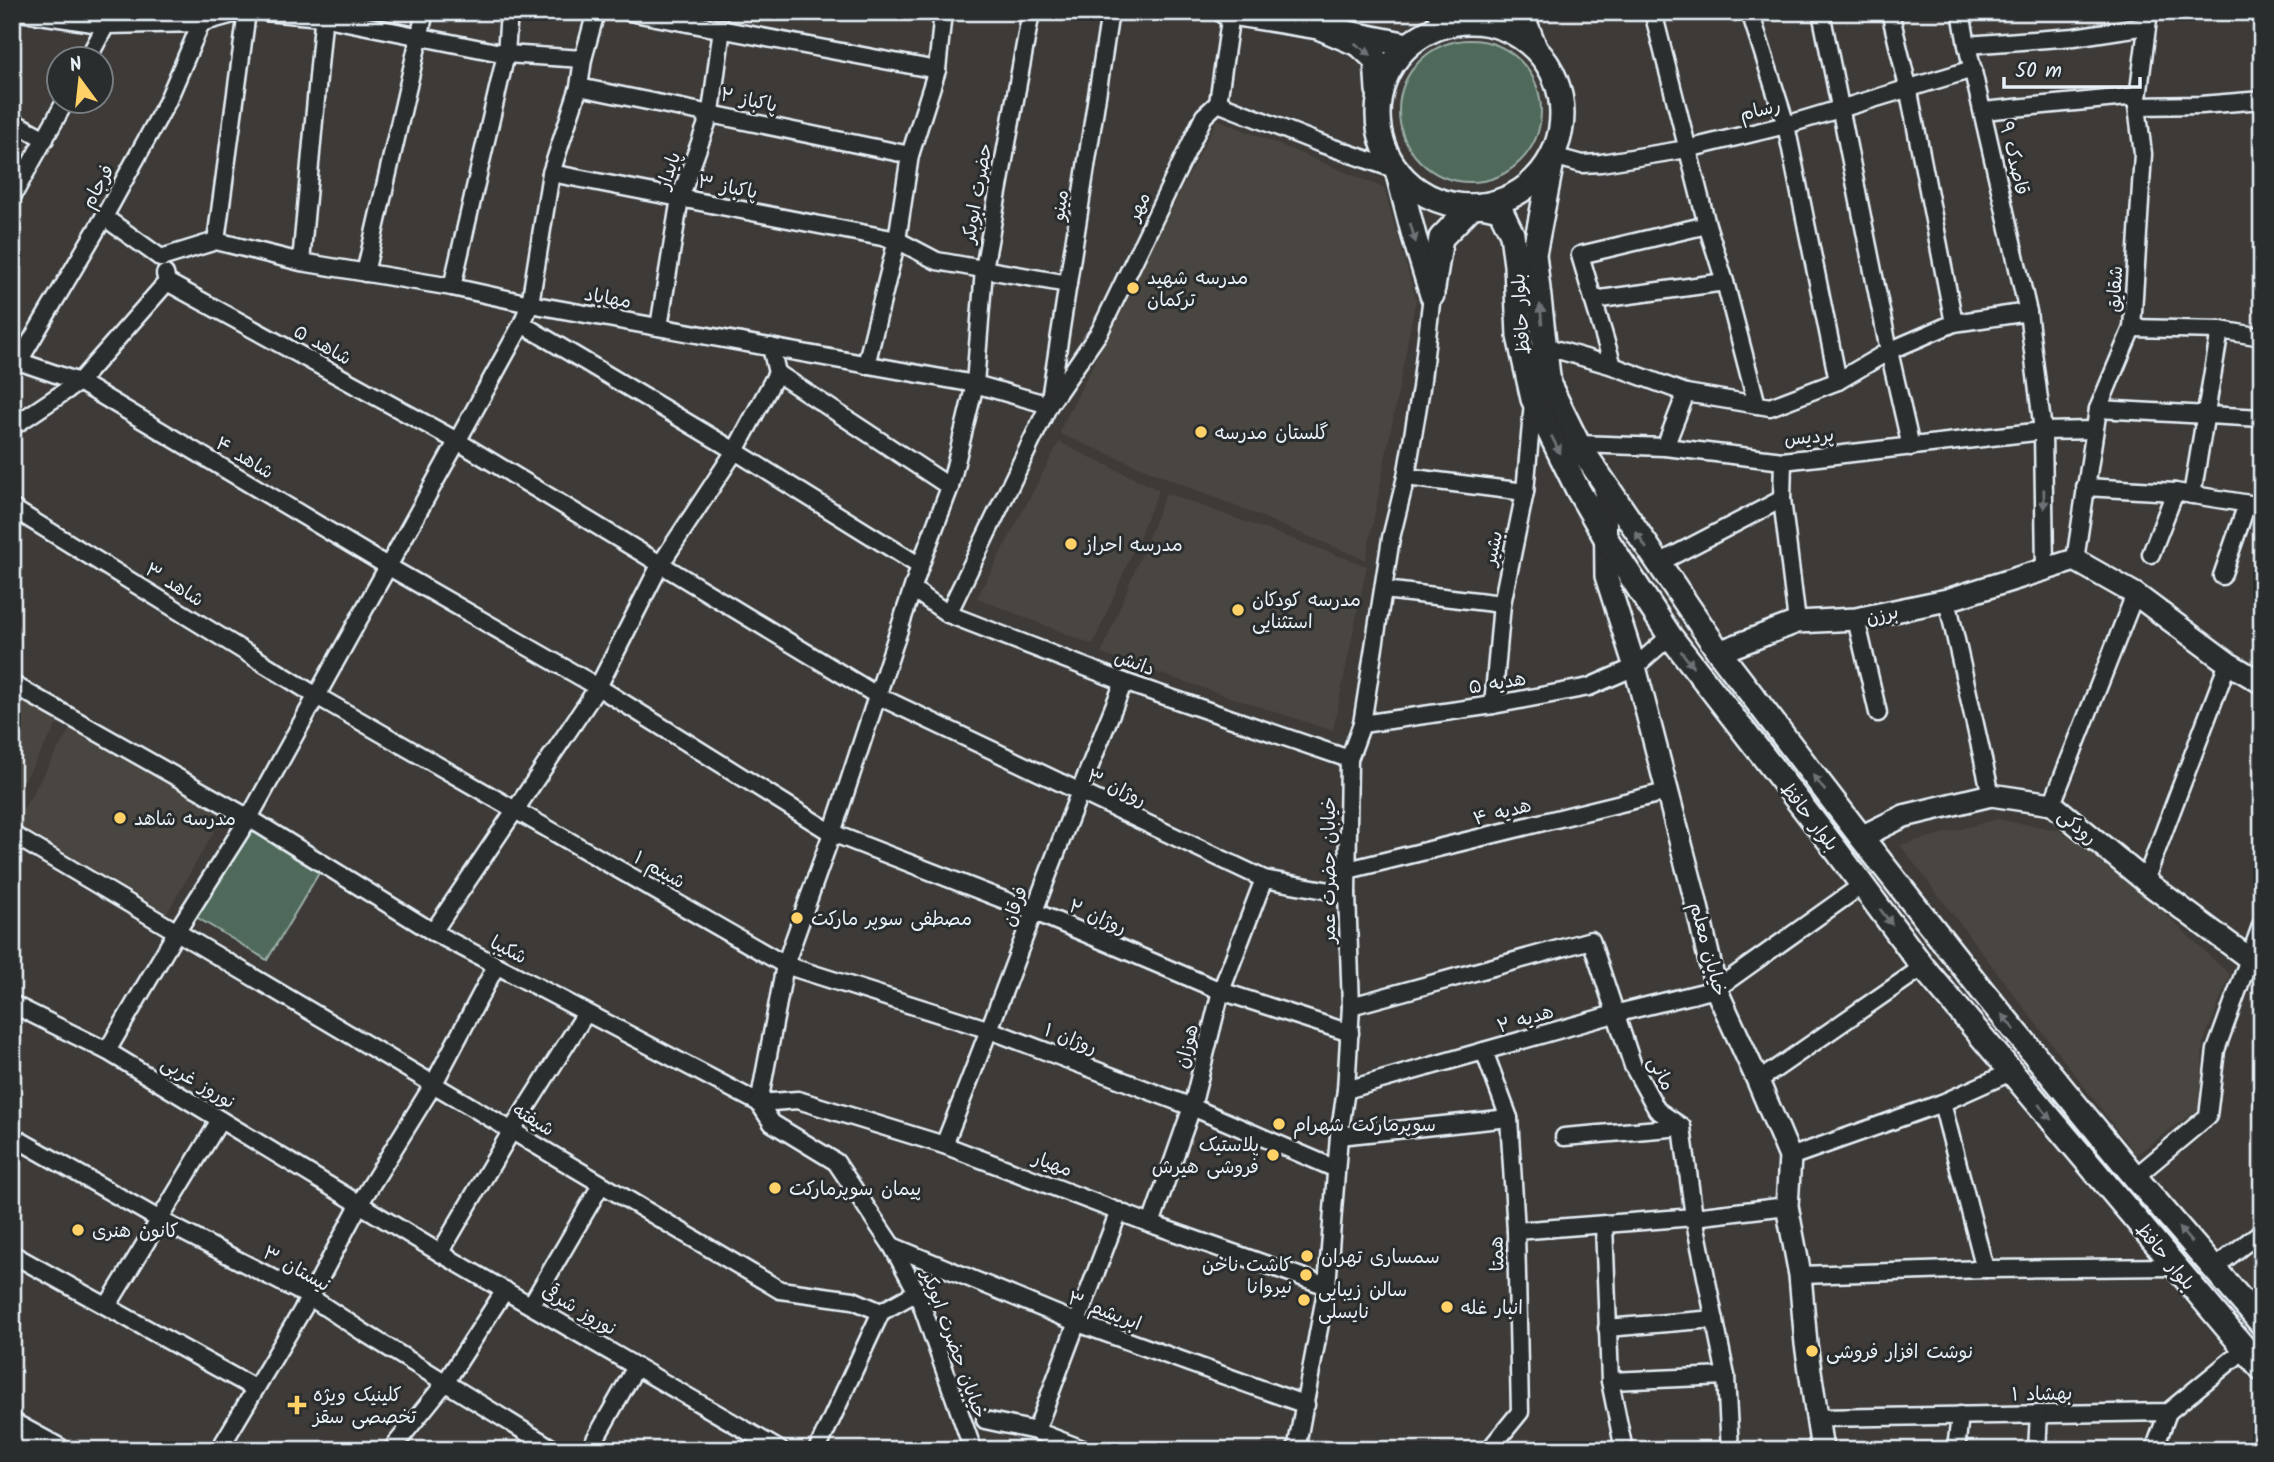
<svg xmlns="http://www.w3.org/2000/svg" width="2274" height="1462" font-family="Kalam,'Playpen Sans Arabic',sans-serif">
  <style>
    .built { fill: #4a443f }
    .green { fill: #506b5a; stroke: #9caea9; stroke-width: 2 }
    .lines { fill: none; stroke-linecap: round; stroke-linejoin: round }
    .minor-casing { stroke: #e8f1f8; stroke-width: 21 }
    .tertiary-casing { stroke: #e8f1f8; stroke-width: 26 }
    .secondary-casing { stroke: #e8f1f8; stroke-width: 28 }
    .minor { stroke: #2a2d2e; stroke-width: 16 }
    .tertiary { stroke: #2a2d2e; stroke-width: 21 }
    .secondary { stroke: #2a2d2e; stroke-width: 23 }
    .oneway { fill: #6c7275 }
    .poi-dot { fill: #ffd166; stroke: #2a2d2e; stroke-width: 2.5 }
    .labels { text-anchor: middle; stroke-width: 6; stroke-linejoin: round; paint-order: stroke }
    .street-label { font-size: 19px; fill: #e8f1f8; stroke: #2a2d2e }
    .poi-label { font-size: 19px; fill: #e8f1f8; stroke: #2a2d2e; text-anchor: start }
  </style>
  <rect width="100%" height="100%" fill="#3d3a38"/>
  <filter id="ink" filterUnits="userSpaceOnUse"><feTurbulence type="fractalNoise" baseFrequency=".0143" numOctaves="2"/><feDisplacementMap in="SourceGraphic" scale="14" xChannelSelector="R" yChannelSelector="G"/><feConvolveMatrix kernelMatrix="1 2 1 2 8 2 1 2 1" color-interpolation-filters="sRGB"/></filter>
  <g filter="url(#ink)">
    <g class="built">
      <path d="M1217 119 1384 188 1416 299 1366 560 1060 434 1061 428Z"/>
      <path d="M1059 442 1159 490 1093 645 977 598Z"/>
      <path d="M1166 493 1367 566 1333 731 1101 654Z"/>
      <path d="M12 690 61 718 12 802Z"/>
      <path d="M71 727 225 813 167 913 15 823Z"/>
      <path d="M1997 819 2059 830 2114 865 2230 975 2203 1044 2200 1108 2136 1155 1900 845Z"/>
    </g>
    <g class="green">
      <circle cx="1470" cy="111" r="71"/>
      <path d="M250 830 319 873 267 960 196 917Z"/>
    </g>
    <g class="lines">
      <g class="minor-casing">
        <g id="minor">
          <path d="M20 12 106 25 201 23 241 12"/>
          <path d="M265 12 322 17 506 54 583 59"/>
          <path d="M629 12 937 70"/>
          <path d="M1435 12 1446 25"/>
          <path d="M1653 12 1707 225 1725 282 1757 405"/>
          <path d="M1750 12 1786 125 1838 381"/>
          <path d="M1821 12 1889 351 1911 447"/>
          <path d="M1890 12 1908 87 1954 323"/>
          <path d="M1961 12 1967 45 2028 312 2043 431 2045 569"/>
          <path d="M1967 45 2074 37 2146 26"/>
          <path d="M87 60 106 25"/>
          <path d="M579 87 910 155"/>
          <path d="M1218 103 1319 143 1397 170"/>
          <path d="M2137 106 2201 105 2262 100"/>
          <path d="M1983 111 2138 96"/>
          <path d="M12 121 45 139"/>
          <path d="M1553 156 1582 164 1601 163 1687 149 1786 125 1973 69"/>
          <path d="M551 173 897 240 937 261 1068 284"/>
          <path d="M12 197 65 102"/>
          <path d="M104 217 161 258"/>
          <path d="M216 241 247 12"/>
          <path d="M161 258 216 241 301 262 452 287 530 304 975 384 1049 405"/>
          <path d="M301 262 324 12"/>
          <path d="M365 273 425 12"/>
          <path d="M167 282 459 442 878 696 1264 879 1347 894"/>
          <path d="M452 287 506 54 509 12"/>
          <path d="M1593 300 1725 282"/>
          <path d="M522 324 735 451 920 566"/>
          <path d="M659 327 680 198 711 112 722 28"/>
          <path d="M2132 328 2220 330 2262 337"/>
          <path d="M1544 346 1613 366 1686 393 1770 407 1838 381 1889 351 1954 323 2028 312"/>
          <path d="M12 359 79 382 389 567 598 687 832 833 1035 912 1221 991 1350 1033"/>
          <path d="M18 363 104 217 167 102 201 23"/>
          <path d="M866 365 897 240 910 155 937 70 943 12"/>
          <path d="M1613 366 1580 255 1707 225"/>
          <path d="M777 373 950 487"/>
          <path d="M1050 399 1110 12"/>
          <path d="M2098 409 2262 418"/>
          <path d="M12 427 79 382 167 282 165 274"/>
          <path d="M1578 444 1665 447 1783 461 2043 431 2094 430"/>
          <path d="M1665 447 1686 393"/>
          <path d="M1783 461 1782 499 1797 622"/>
          <path d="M1406 477 1525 492"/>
          <path d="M2085 487 2175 492 2262 506"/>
          <path d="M2192 495 2220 330"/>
          <path d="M12 508 315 695 785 965 990 1030 1192 1107 1336 1169"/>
          <path d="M2151 554 2175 492"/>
          <path d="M2075 560 2098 409 2132 328 2143 154 2137 106 2149 12"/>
          <path d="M1657 564 1782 499"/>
          <path d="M2222 576 2247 504"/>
          <path d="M914 590 948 614 1124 682 1349 759"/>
          <path d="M1384 590 1502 604"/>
          <path d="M1947 600 1991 795"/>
          <path d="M948 614 1049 405 1100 331 1204 116 1218 103 1231 13"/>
          <path d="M1856 619 1878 713"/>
          <path d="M12 684 249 818 433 932 759 1103 772 1123 836 1162 892 1246 917 1292 973 1450"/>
          <path d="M1493 705 1502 604 1525 492 1533 402"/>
          <path d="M1362 724 1493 705 1589 687 1635 667 1670 636"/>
          <path d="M2052 804 2135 594"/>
          <path d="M12 834 780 1290 853 1300 881 1312"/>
          <path d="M1348 870 1666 792"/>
          <path d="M2145 881 2228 663"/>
          <path d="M433 932 598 687 660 565 735 451 777 373 771 347"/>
          <path d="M12 1004 107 1051 440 1253 780 1450"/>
          <path d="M1351 1006 1591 940 1633 1066 1657 1110 1682 1127 1694 1217 1726 1376 1730 1450"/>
          <path d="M107 1051 177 931 249 818 522 324 530 304 551 173 579 87 583 59 596 12"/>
          <path d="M1484 1051 1509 1118 1516 1231 1520 1412 1489 1450"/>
          <path d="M1758 1081 1923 967"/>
          <path d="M1346 1090 1618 1013 1716 989 1862 885"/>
          <path d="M759 1103 785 965 832 833 920 566 950 487 975 384 984 269 1031 12"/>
          <path d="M759 1103 798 1100 944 1145 1151 1224 1327 1286"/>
          <path d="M1942 1103 1985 1269"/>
          <path d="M12 1136 160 1220 310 1297 363 1332 555 1450"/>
          <path d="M1339 1136 1509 1118"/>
          <path d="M1564 1137 1682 1127"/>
          <path d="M944 1145C1006 991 1060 835 1124 682"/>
          <path d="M1790 1157 1942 1103 2011 1072"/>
          <path d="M2135 1177 2208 1116 2216 1050 2262 923"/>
          <path d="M1151 1224 1192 1107 1221 991 1264 879"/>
          <path d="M1604 1225 1610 1381 1624 1450"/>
          <path d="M1516 1231 1694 1217 1787 1206"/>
          <path d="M892 1246 1078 1323 1306 1405"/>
          <path d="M440 1253 512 1130 586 1013"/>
          <path d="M12 1254 254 1388"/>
          <path d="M2214 1268 2262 1231"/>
          <path d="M1800 1275 1985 1269 2174 1267"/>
          <path d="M108 1305 220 1120"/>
          <path d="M531 1305 601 1185"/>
          <path d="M1607 1328 1715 1319"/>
          <path d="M1610 1381 1726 1376"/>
          <path d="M1818 1418 2168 1412 2245 1349"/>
          <path d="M985 1420 1036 1431 1085 1450"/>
          <path d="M1036 1431 1119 1211"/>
          <path d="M219 1450 310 1297 360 1203 433 1085 496 966"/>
          <path d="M391 1450 445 1383 505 1290"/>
          <path d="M589 1450 636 1367"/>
          <path d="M817 1450 881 1312 917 1292"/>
          <path d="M1296 1450 1327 1286 1339 1136 1346 1090 1351 1006 1347 894 1349 759 1362 724 1391 538 1406 477 1421 388 1432 295"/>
          <path d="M1956 1450 1960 1415"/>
          <path d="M2037 1450 2039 1414"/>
          <path d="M2154 1450 2168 1412"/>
        </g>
      </g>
      <g class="tertiary-casing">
        <g id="tertiary">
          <path d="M1605 486 1606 576 1635 667 1695 898 1716 989 1758 1081 1790 1157 1787 1206 1800 1275 1806 1344 1822 1450"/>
          <path d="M1719 652 1797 622 1856 619 1947 600 2075 560 2135 594 2228 663 2262 683"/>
          <path d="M1861 837 1904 816 1991 795 2052 804 2145 881 2262 968"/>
        </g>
      </g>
      <g class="secondary-casing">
        <g id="secondary">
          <path d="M1225 12 1318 27"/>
          <path d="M1521 12 1535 48"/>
          <circle cx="1470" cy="114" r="92"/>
          <path d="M1378 90 1376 60 1360 45 1318 27 1408 45"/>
          <path d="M1553 156 1534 254 1549 385 1578 444 1719 652 1861 837 1984 993 2135 1177 2262 1324"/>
          <path d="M1397 170 1414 236 1432 295"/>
          <path d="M1482 205 1500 209 1512 234 1516 265 1519 336 1533 399 1578 490 1607 540 1670 636 1837 851 1923 967 2262 1369"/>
          <path d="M1433 288 1441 238 1472 206"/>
          <path d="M12 1425 58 1450"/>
        </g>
      </g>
      <use href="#minor" class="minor"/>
      <use href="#tertiary" class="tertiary"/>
      <use href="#secondary" class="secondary"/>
    </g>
    <defs><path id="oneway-solid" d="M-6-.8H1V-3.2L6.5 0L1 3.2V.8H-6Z" transform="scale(1.75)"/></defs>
    <g class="oneway">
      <use href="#oneway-solid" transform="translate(1363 49) rotate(36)"/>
      <use href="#oneway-solid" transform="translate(1413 233) rotate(74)"/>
      <use href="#oneway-solid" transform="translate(1541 314) rotate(-95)"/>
      <use href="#oneway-solid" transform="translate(1556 445) rotate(63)"/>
      <use href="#oneway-solid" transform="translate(2044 499) rotate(89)"/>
      <use href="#oneway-solid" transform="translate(1641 540) rotate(-123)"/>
      <use href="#oneway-solid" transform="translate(1687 659) rotate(52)"/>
      <use href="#oneway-solid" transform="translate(1819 783) rotate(-128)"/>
      <use href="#oneway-solid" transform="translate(1886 917) rotate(53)"/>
      <use href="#oneway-solid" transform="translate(2008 1022) rotate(-129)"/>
      <use href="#oneway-solid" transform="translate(2045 1112) rotate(50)"/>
      <use href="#oneway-solid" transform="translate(2185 1235) rotate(-131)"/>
    </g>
  </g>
  <g class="poi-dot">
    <circle cx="1133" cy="288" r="7"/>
    <circle cx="1201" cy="432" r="7"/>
    <circle cx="1071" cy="544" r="7"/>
    <circle cx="1238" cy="610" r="7"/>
    <circle cx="120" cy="818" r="7"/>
    <circle cx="797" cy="918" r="7"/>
    <circle cx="1279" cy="1124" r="7"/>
    <circle cx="1273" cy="1155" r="7"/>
    <circle cx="775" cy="1188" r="7"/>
    <circle cx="78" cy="1230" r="7"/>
    <circle cx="1307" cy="1256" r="7"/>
    <circle cx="1306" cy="1275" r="7"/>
    <circle cx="1304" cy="1300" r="7"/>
    <circle cx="1447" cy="1307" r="7"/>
    <circle cx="1812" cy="1351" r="7"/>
    <path d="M293.5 1394.5h7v7h7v7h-7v7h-7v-7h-7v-7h7z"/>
  </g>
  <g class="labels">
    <g class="street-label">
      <text transform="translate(749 99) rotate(12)" y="7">پاکباز ۲</text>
      <text transform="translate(1760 109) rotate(-14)" y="7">رسام</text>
      <text transform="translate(2015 158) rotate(77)" y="7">قاصدک ۹</text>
      <text transform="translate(668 170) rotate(-71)" y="7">پایدار</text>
      <text transform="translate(97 186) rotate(-61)" y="7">فرجام</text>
      <text transform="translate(728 186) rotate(11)" y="7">پاکباز ۳</text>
      <text transform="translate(976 193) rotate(-80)" y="7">حضرت ابوبکر</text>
      <text transform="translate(1059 205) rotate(-81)" y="7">مینو</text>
      <text transform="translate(1138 206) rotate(-64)" y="7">مهر</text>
      <text transform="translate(2114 289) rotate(-87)" y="7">شقایق</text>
      <text transform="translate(608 297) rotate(10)" y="7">مهاباد</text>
      <text transform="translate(1520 314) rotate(-94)" y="7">بلوار حافظ</text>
      <text transform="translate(323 344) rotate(29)" y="7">شاهد ۵</text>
      <text transform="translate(1809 436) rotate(-5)" y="7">پردیس</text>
      <text transform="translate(245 457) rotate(31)" y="7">شاهد ۴</text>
      <text transform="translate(1492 548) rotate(-78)" y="7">بشیر</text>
      <text transform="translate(175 584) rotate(32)" y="7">شاهد ۳</text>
      <text transform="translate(1882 614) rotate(-12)" y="7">برزن</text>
      <text transform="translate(1135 662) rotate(20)" y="7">دانش</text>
      <text transform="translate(1497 682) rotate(-9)" y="7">هدیه ۵</text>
      <text transform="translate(1117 787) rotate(25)" y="7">روژان ۳</text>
      <text transform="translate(1502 811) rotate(-14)" y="7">هدیه ۴</text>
      <text transform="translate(1810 816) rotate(52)" y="7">بلوار حافظ</text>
      <text transform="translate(2078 826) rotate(40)" y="7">رودکی</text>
      <text transform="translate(660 869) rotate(30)" y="7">شبنم ۱</text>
      <text transform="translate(1328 870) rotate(-90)" y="7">خیابان حضرت عمر</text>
      <text transform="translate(1014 906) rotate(-70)" y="7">فرقان</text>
      <text transform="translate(1098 916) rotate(23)" y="7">روژان ۲</text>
      <text transform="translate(509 949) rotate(28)" y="7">شکیبا</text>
      <text transform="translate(1709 949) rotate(75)" y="7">خیابان معلم</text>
      <text transform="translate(1525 1018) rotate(-16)" y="7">هدیه ۲</text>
      <text transform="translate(1071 1038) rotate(21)" y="7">روژان ۱</text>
      <text transform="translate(1186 1046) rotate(-76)" y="7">هوزان</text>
      <text transform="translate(1662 1073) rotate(63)" y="7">مانی</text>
      <text transform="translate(199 1082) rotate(31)" y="7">نوروز غربی</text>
      <text transform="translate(534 1119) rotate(31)" y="7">شیفته</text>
      <text transform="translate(1053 1163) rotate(20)" y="7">مهیار</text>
      <text transform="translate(1496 1254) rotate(-92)" y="7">همتا</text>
      <text transform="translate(2166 1256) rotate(50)" y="7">بلوار حافظ</text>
      <text transform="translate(297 1268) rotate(29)" y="7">نیستان ۳</text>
      <text transform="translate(580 1309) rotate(30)" y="7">نوروز شرقی</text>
      <text transform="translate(1105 1310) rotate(21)" y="7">ابریشم ۳</text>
      <text transform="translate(955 1344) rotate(70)" y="7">خیابان حضرت ابوبکر</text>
      <text transform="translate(2042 1393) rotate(-1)" y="7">بهشاد ۱</text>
    </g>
    <g class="poi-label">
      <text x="1147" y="284">مدرسه شهید<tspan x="1147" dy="22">ترکمان</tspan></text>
      <text x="1215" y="439">گلستان مدرسه</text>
      <text x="1085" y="551">مدرسه احراز</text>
      <text x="1252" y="606">مدرسه کودکان<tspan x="1252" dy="22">استثنایی</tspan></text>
      <text x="134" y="825">مدرسه شاهد</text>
      <text x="811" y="925">مصطفی سوپر مارکت</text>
      <text x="1293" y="1131">سوپرمارکت شهرام</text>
      <text x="1259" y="1151" text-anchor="end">پلاستیک<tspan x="1259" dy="22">فروشی هیرش</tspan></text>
      <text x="789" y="1195">پیمان سوپرمارکت</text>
      <text x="92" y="1237">کانون هنری</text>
      <text x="1321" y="1263">سمساری تهران</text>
      <text x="1292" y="1271" text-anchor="end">کاشت ناخن<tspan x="1292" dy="22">نیروانا</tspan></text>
      <text x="1318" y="1296">سالن زیبایی<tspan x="1318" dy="22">نایسلی</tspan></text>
      <text x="1461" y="1314">انبار غله</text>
      <text x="1826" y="1358">نوشت افزار فروشی</text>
      <text x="313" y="1401">کلینیک ویژه<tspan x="313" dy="22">تخصصی سقز</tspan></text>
    </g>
  </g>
  <rect width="2274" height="1462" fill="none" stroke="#2a2d2e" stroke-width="42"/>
  <rect x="21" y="21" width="2232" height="1420" fill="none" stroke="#e8f1f8" stroke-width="2.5" filter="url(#ink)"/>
  <g transform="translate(80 80) rotate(345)"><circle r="33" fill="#2a2d2e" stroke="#767b7f" stroke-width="2"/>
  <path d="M0-5L12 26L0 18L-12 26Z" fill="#ffd166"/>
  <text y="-10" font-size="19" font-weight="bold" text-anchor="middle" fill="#e8f1f8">N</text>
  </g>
  <path d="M2004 77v10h136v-10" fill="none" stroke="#e8f1f8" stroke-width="3.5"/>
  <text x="2015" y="77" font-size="21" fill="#e8f1f8" stroke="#2a2d2e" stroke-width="5" paint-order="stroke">50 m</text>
</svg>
